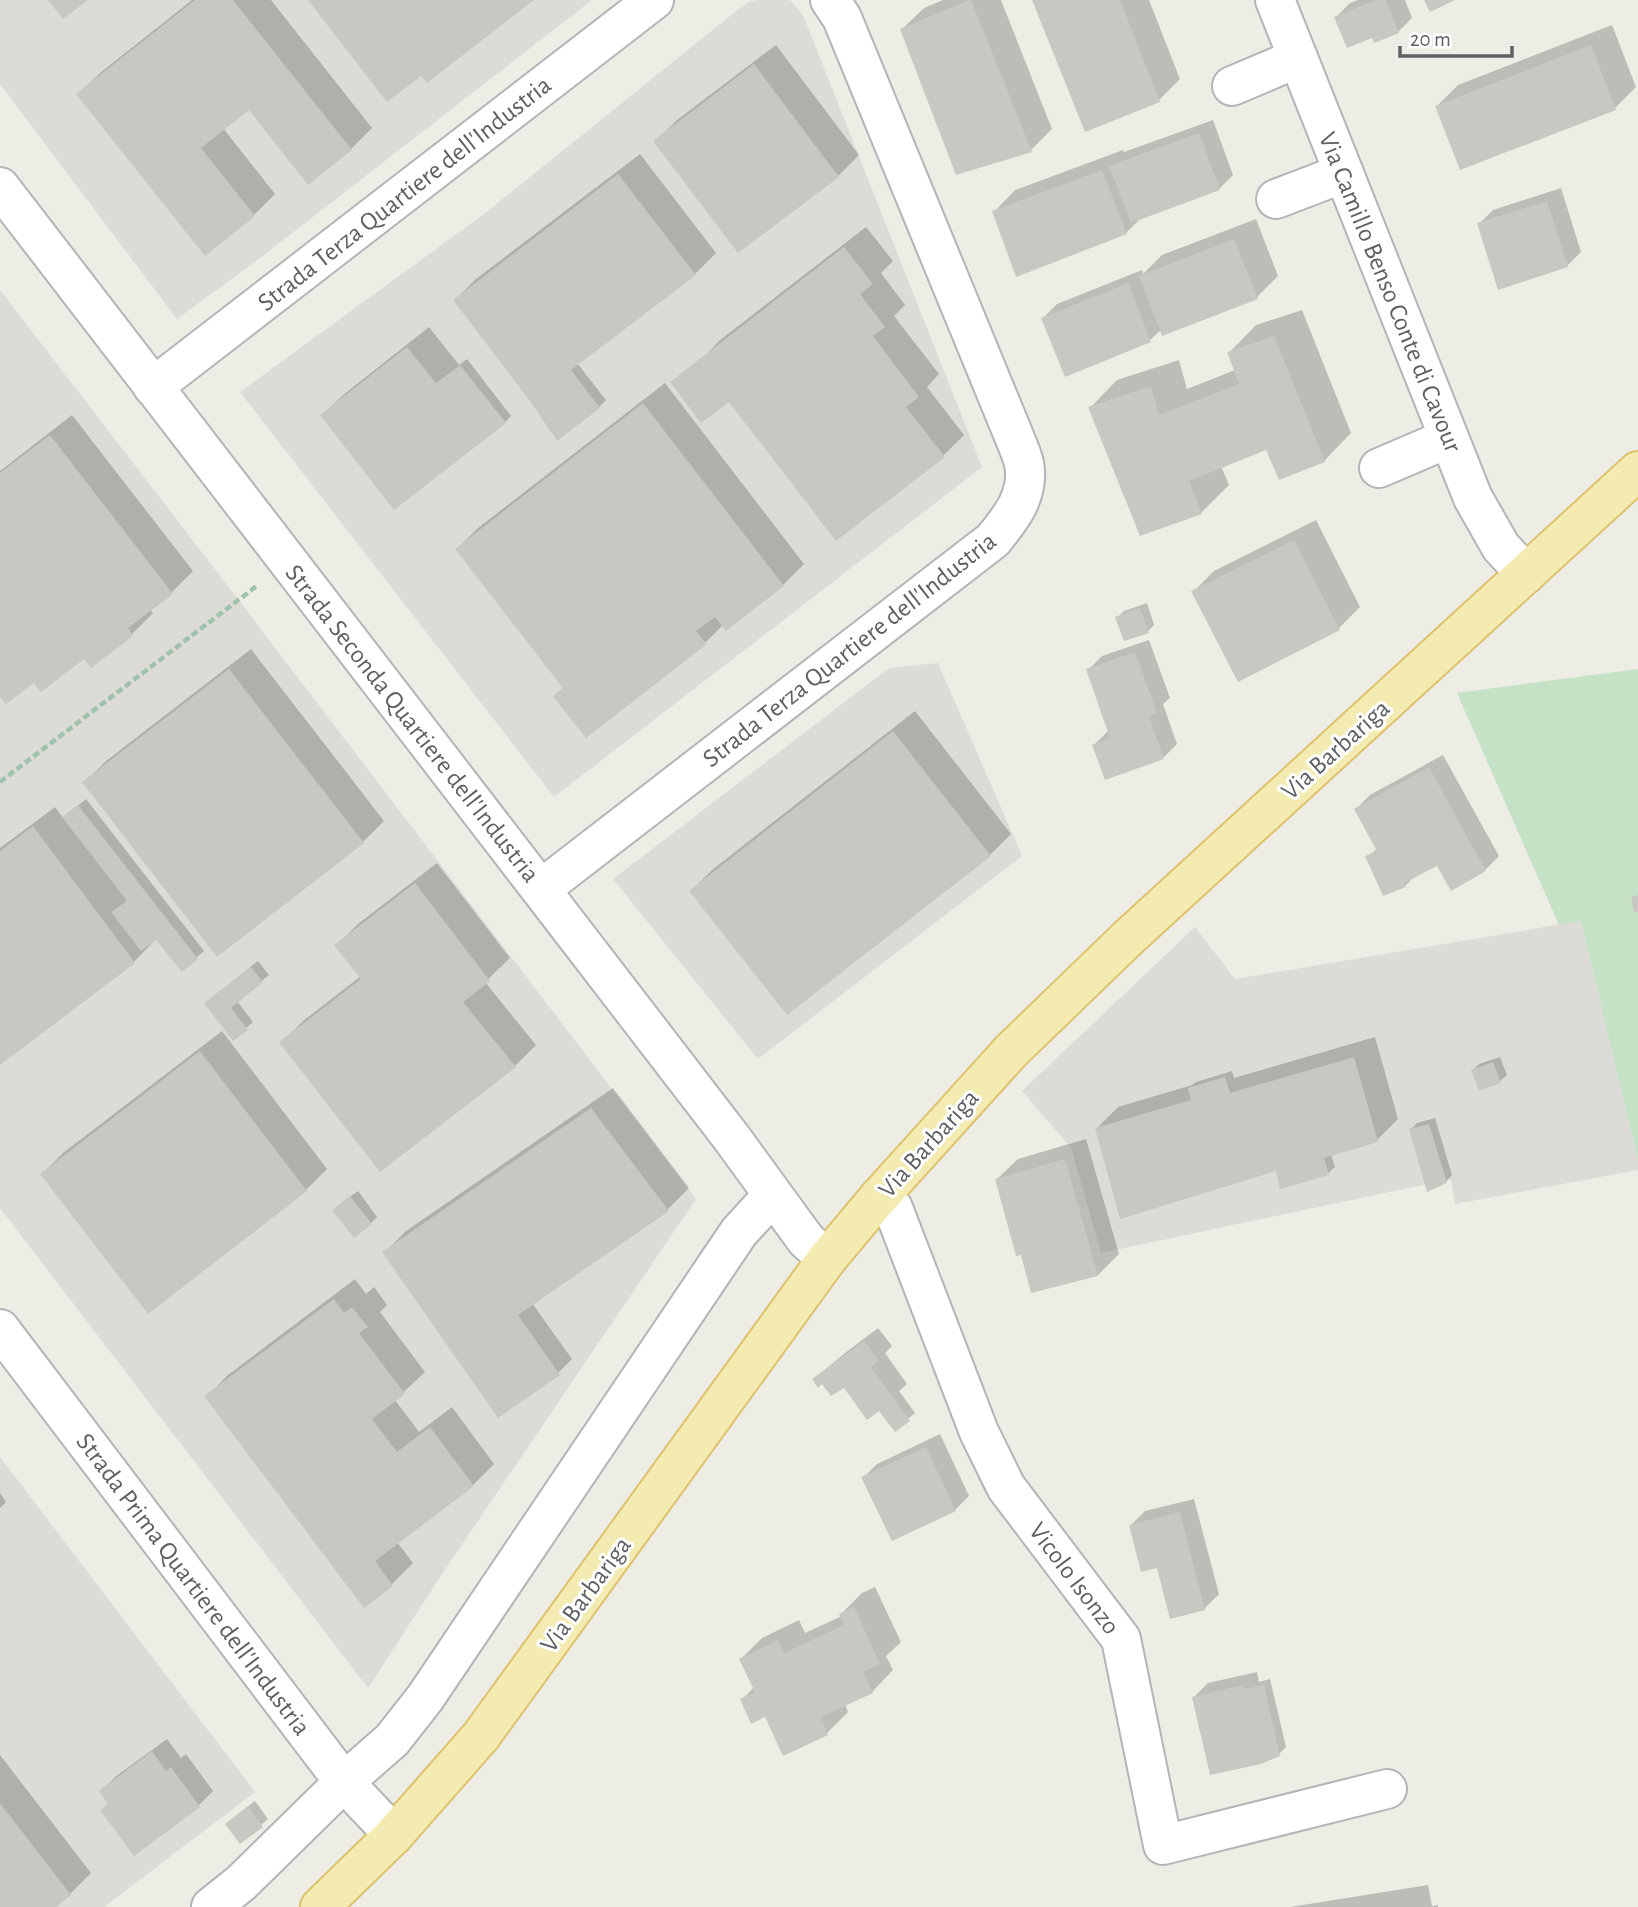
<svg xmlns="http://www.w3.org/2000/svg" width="1638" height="1907" font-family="'Alegreya Sans',sans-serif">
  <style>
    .industrial { fill: #dcdbd7 }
    .green { fill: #c5e2c6 }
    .shadow { fill: #0003 }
    .building { fill: #c9c7c2 }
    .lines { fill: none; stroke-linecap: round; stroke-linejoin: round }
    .minor-casing { stroke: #b2b5b8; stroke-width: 42 }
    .major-casing { stroke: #dfc16d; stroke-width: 42 }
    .path { stroke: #9fc2aa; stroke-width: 4.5; stroke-dasharray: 7 3.5; stroke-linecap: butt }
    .minor { stroke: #fff; stroke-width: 38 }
    .major { stroke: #f4ebb3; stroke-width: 38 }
    .labels { text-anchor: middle; stroke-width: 6; stroke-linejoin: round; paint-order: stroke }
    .street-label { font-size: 26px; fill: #5d6064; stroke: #fff }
  </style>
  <rect width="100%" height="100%" fill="#edece5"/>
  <g class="industrial">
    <path d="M0 0H592L260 258 177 319 0 84Z"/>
    <path d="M758 0H790L803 15 982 467 554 797 240 392 484 214 730 16 749 2Z"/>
    <path d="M0 290 234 594 696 1199 444 1571 368 1688 0 1208Z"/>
    <path d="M938 663 1022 856 758 1059 613 879 889 668Z"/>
    <path d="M1581 921 1638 1160V1170L1455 1204 1451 1179 1101 1253 1071 1148 1022 1091 1195 927 1235 979Z"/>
    <path d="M0 1457 255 1792 104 1907H0Z"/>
  </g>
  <path class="green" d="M1638 669V1160L1581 921 1559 925 1457 693Z"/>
  <g class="shadow">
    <path d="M192 0H271L372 128 351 149 249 108 223 128 275 194 254 215 79 94 100 73Z"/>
    <path d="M943 0H1001L1052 129 1031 150 902 29 924 8Z"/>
    <path d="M1033 0H1149L1180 79 1159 100 1086 130Z"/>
    <path d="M1358 0H1405L1412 18 1398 32 1373 35 1336 17 1350 3Z"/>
    <path d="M1612 25 1636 87 1615 108 1437 106 1458 85Z"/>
    <path d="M776 45 859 155 838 176 656 141 677 120Z"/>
    <path d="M1213 120 1233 175 1219 189 1141 218 1126 233 994 212 1015 190 1123 150 1124 152Z"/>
    <path d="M640 154 716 253 695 274 577 363 606 400 599 407 455 300 476 279Z"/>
    <path d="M1561 188 1581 252 1567 266 1479 224 1493 210Z"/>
    <path d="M1256 219 1278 276 1257 297 1161 330 1150 340 1043 318 1057 304 1142 270 1143 274 1162 255Z"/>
    <path d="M866 227 893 261 881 273 905 305 894 316 939 374 927 387 964 435 943 456 706 355 720 340Z"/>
    <path d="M1302 310 1351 433 1324 461 1267 447 1221 466 1229 485 1201 513 1090 408 1117 380 1179 360 1187 389 1235 370 1229 353 1256 325Z"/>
    <path d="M429 327 459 365 467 359 511 416 505 422 322 416 343 395Z"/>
    <path d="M665 383 804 564 783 585 723 625 705 643 555 696 564 687 457 549 478 528Z"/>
    <path d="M72 415 193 571 172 592 150 609 153 613 132 634 0 694V471Z"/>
    <path d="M1316 520 1360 607 1339 628 1193 592 1214 571Z"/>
    <path d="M1147 603 1154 625 1148 631 1117 618 1124 611Z"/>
    <path d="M1149 640 1170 698 1163 704 1177 744 1163 758 1094 745 1109 730 1088 670 1102 656Z"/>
    <path d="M251 649 384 821 363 842 85 782 106 761Z"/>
    <path d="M915 711 1011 834 990 855 691 891 712 870Z"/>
    <path d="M1443 755 1499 856 1485 870 1437 864 1411 877 1412 879 1405 886 1367 857 1377 849 1356 809 1370 795Z"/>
    <path d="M86 799 204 951 182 969 157 938 134 962 0 1063V848L55 807 63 818Z"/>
    <path d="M437 863 510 958 485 982 536 1045 515 1066 282 1042 303 1021 361 976 337 945 358 924Z"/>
    <path d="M258 961 269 975 237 1001 253 1022 233 1039 213 997Z"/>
    <path d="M222 1031 327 1169 306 1190 148 1312 42 1174 63 1153Z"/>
    <path d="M1375 1037 1398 1119 1377 1140 1331 1154 1335 1167 1328 1173 1277 1169 1097 1128 1118 1107 1192 1085 1196 1082 1232 1071 1234 1078Z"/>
    <path d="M1500 1057 1507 1075 1500 1081 1473 1070 1479 1064Z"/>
    <path d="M613 1088 689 1188 668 1209 532 1303 572 1359 558 1373 385 1252 406 1231Z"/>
    <path d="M1435 1118 1452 1175 1446 1182 1410 1130 1417 1123Z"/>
    <path d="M1086 1139 1119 1254 1098 1275 1022 1253 996 1180 1018 1159Z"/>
    <path d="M358 1191 377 1217 371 1223 341 1203Z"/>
    <path d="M355 1279 366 1294 374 1287 387 1305 380 1312 425 1372 395 1400 419 1432 452 1407 494 1464 473 1485 397 1542 413 1563 392 1584 364 1606 207 1396 228 1375Z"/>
    <path d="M878 1328 892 1346 885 1353 907 1384 899 1391 915 1413 895 1429 882 1412 844 1385 814 1379 845 1353Z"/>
    <path d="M940 1434 969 1496 955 1510 863 1478 877 1464Z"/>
    <path d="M0 1493 6 1502 0 1508Z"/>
    <path d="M1194 1499 1219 1594 1205 1608 1172 1617 1159 1565 1131 1525 1145 1511Z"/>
    <path d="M875 1587 901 1642 886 1656 893 1670 872 1692 845 1704 848 1712 827 1733 766 1715 742 1700 754 1687 741 1659 762 1638 799 1620 805 1633 842 1616 841 1614 862 1593Z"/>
    <path d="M1257 1672 1259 1682 1270 1679 1286 1747 1279 1754 1194 1697 1208 1683Z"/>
    <path d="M167 1739 181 1758 186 1754 213 1791 199 1805 134 1854 110 1803 101 1791 115 1777Z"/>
    <path d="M0 1755 91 1873 70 1894 53 1907H0Z"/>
    <path d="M255 1801 268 1819 240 1842 233 1818Z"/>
    <path d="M1428 1885 1432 1906 1438 1905V1907H1290Z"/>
  </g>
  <g class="building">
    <path d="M48 0H88L63 19Z"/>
    <path d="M195 0H233L352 150 308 185 249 110 201 148 255 216 205 256 76 94Z"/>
    <path d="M308 0H534L427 83 421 76 387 102Z"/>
    <path d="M969 0H971L1032 152 956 175 900 29Z"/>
    <path d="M1032 0H1120L1160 102 1085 132Z"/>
    <path d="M1376 0H1386L1399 33 1374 43 1372 38 1347 48 1334 17Z"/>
    <path d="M1424 0H1455L1430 12Z"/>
    <path d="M1591 45 1616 110 1460 170 1435 106Z"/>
    <path d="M754 64 839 177 738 253 653 141Z"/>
    <path d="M1199 133 1220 190 1131 223 1109 166Z"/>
    <path d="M1102 170 1127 234 1016 277 992 211Z"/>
    <path d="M618 174 696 275 571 370 600 408 557 441 530 401 453 300Z"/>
    <path d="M1547 201 1568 267 1498 290 1477 223Z"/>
    <path d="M1234 239 1258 299 1162 336 1139 276Z"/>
    <path d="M844 247 873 284 860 294 885 327 873 336 919 397 906 407 945 457 836 541 729 402 701 423 670 382Z"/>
    <path d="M1128 283 1151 342 1065 377 1041 318Z"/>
    <path d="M1274 336 1325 462 1279 480 1266 450 1189 481 1202 514 1140 536 1088 407 1151 386 1159 415 1239 384 1227 352Z"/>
    <path d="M407 347 436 383 460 365 506 423 394 510 320 415Z"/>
    <path d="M643 403 784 586 726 631 715 617 696 631 707 644 586 738 553 696 563 688 455 549Z"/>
    <path d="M50 435 173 594 128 628 133 636 91 668 84 659 41 692 34 683 6 704 0 697V473Z"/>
    <path d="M1294 540 1340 630 1238 682 1191 591Z"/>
    <path d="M1140 608 1149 633 1124 641 1115 617Z"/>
    <path d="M1135 652 1157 713 1149 716 1164 759 1105 780 1092 745 1110 738 1086 669Z"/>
    <path d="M229 669 364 843 217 957 82 782Z"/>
    <path d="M893 731 991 856 787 1015 689 891Z"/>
    <path d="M1429 767 1486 871 1451 891 1437 866 1404 883 1406 887 1383 896 1365 856 1377 851 1354 809Z"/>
    <path d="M78 805 198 959 182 972 156 940 141 951 111 912 127 901 62 817Z"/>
    <path d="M33 826 135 963 0 1065V851Z"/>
    <path d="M415 883 490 981 463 1002 516 1067 380 1172 279 1042 361 979 334 945Z"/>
    <path d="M1638 895V912L1634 913 1631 897Z"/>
    <path d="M251 967 263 982 231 1008 248 1030 233 1041 204 1003Z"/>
    <path d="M200 1051 307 1191 148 1314 40 1174Z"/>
    <path d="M1354 1057 1378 1142 1324 1158 1329 1175 1280 1189 1276 1171 1120 1219 1095 1128 1191 1100 1188 1088 1225 1077 1230 1093Z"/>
    <path d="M1493 1062 1501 1083 1479 1091 1471 1070Z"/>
    <path d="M591 1108 669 1211 518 1315 560 1375 498 1418 382 1252Z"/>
    <path d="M1429 1124 1447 1183 1427 1192 1409 1129Z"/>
    <path d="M1065 1159 1098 1276 1031 1293 1021 1255 1016 1256 995 1179Z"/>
    <path d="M350 1196 372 1224 354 1238 332 1210Z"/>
    <path d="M334 1299 344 1313 352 1307 368 1327 359 1333 405 1394 372 1419 397 1452 430 1427 474 1486 375 1561 393 1586 364 1608 204 1396Z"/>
    <path d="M864 1341 879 1361 871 1367 910 1421 895 1432 879 1411 867 1420 844 1388 831 1396 822 1384 818 1388 812 1379Z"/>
    <path d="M926 1447 956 1511 892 1541 861 1477Z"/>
    <path d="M1180 1512 1205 1610 1170 1619 1157 1568 1141 1572 1129 1525Z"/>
    <path d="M854 1607 880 1664 863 1672 873 1693 821 1717 828 1735 783 1756 765 1717 751 1724 740 1699 755 1692 739 1659 778 1640 784 1653 844 1625 839 1614Z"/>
    <path d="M1243 1685 1244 1689 1264 1685 1280 1756 1261 1764 1210 1775 1192 1697Z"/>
    <path d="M152 1751 166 1771 171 1767 200 1807 134 1856 100 1810 108 1804 99 1791Z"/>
    <path d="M0 1803 71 1895 56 1907H0Z"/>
    <path d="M248 1806 263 1827 240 1844 225 1824Z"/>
  </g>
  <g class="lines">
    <g class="minor-casing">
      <g id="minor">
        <path d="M1275 0 1473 498 1501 547 1526 574"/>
        <path d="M1232 86 1298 58"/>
        <path d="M0 187 731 1137 806 1240 827 1259"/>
        <path d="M1276 199 1344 173"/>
        <path d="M153 387 654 0"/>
        <path d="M1379 468 1449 438"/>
        <path d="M541 889 993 540C1011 518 1030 495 1024 463 1022 456 1019 448 1016 441L842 18 830 0"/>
        <path d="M879 1197 893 1208 979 1432 1006 1487 1121 1639 1163 1845 1387 1789"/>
        <path d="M0 1329 344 1782 394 1835"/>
        <path d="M211 1907 241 1883 344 1782 392 1740 425 1698 739 1232 772 1196"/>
      </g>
    </g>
    <g class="major-casing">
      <path id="major" d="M320 1907 394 1835 481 1736 827 1259 879 1197 1011 1051 1129 937 1638 471"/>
    </g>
    <path class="path" d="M0 782 258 585"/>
    <use href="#minor" class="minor"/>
    <use href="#major" class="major"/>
  </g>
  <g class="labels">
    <g class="street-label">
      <text transform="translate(404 193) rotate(-38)" y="9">Strada Terza Quartiere dell'Industria</text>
      <text transform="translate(1391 292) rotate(68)" y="9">Via Camillo Benso Conte di Cavour</text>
      <text transform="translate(849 649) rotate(-38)" y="9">Strada Terza Quartiere dell'Industria</text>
      <text transform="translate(413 723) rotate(52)" y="9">Strada Seconda Quartiere dell'Industria</text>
      <text transform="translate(1335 749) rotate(-42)" y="9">Via Barbariga</text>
      <text transform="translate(928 1143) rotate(-48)" y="9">Via Barbariga</text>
      <text transform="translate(1075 1578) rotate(53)" y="9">Vicolo Isonzo</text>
      <text transform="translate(194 1584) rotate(53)" y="9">Strada Prima Quartiere dell'Industria</text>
      <text transform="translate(585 1594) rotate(-54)" y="9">Via Barbariga</text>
    </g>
  </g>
  <path d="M1400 46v10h112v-10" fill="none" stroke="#5d6064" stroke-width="3.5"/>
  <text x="1410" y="46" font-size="21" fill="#5d6064" stroke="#ffffff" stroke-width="5" paint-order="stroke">20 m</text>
</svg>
